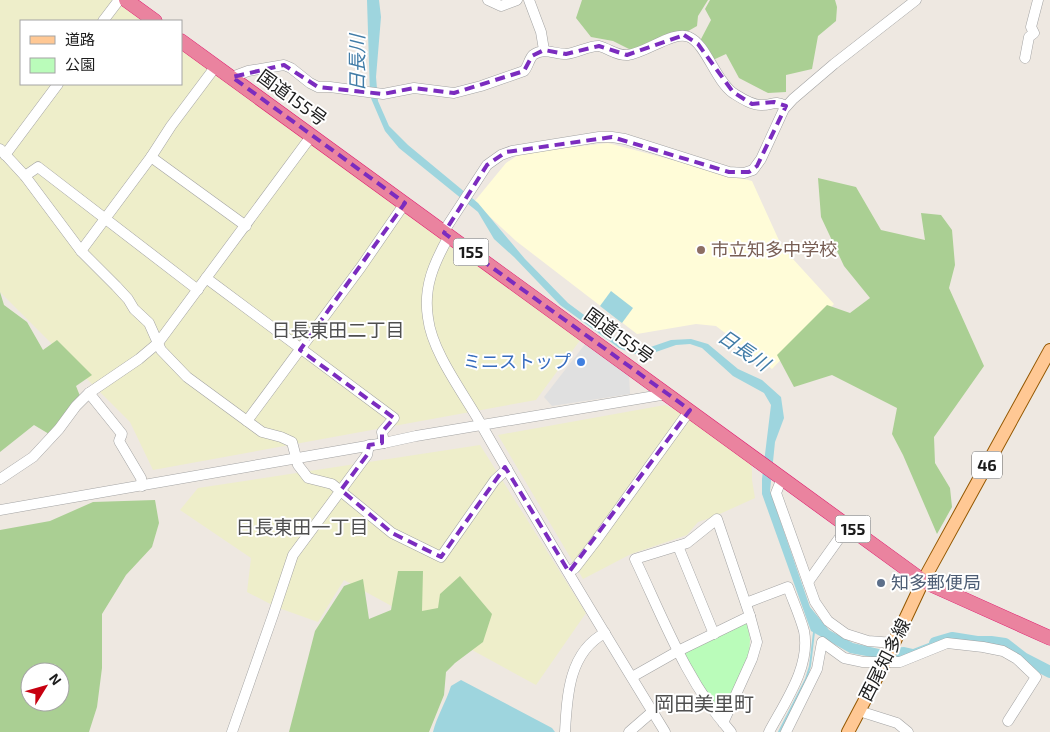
<svg xmlns="http://www.w3.org/2000/svg" width="1050" height="732" font-family="'Exo 2','Noto Sans JP',sans-serif">
  <style>
    .education { fill: #fffcd8 }
    .farmland { fill: #eeeeca }
    .forest { fill: #aacf93; fill-rule: evenodd }
    .park { fill: #bafcba }
    .parking { fill: #e0e0e0 }
    .water { fill: #9ed5de }
    .lines { fill: none; stroke-linecap: round; stroke-linejoin: round }
    .stream { stroke: #9ed5de; stroke-width: 2 }
    .river { stroke: #9ed5de; stroke-width: 12 }
    .minor-casing { stroke: #a3a3a3; stroke-width: 11 }
    .major-casing { stroke: #935700; stroke-width: 14 }
    .highway-casing { stroke: #de1b6e; stroke-width: 15 }
    .minor { stroke: #fff; stroke-width: 10 }
    .major { stroke: #ffc894; stroke-width: 12 }
    .highway { stroke: #ea839f; stroke-width: 14 }
    .marked { fill: none; stroke: #7b2cbf; stroke-width: 4; stroke-dasharray: 10 6; stroke-linejoin: round }
    .education-dot { fill: #8d6e63; stroke: #fff; stroke-width: 2 }
    .shop-dot { fill: #3f7fe0; stroke: #fff; stroke-width: 2 }
    .service-dot { fill: #5c6f8a; stroke: #fff; stroke-width: 2 }
    .labels { text-anchor: middle; stroke-width: 4; stroke-linejoin: round; paint-order: stroke }
    .shield { fill: #fff; stroke: #606060; stroke-width: 1 }
    .shield-label { font-size: 16px; font-weight: bold; fill: #1c1c1c }
    .street-label { font-size: 18px; fill: #1c1c1c; stroke: #fff }
    .education-label { font-size: 18px; fill: #785e54; stroke: #fff; text-anchor: start }
    .shop-label { font-size: 18px; fill: #366cbe; stroke: #fff; text-anchor: end }
    .service-label { font-size: 18px; fill: #4e5e75; stroke: #fff; text-anchor: start }
    .water-label { font-size: 19px; font-style: italic; fill: #417ca7; stroke: #fff }
    .neighbourhood-label { font-size: 19px; fill: #4f4f4f; stroke: #fff }
    .quarter-label { font-size: 20px; fill: #4f4f4f; stroke: #fff }
  </style>
  <rect width="100%" height="100%" fill="#eee8e1"/>
  <path class="education" d="M608 143 752 181 782 247 834 304 772 369 716 326 696 324 637 334 516 241 474 202 506 163 521 153Z"/>
  <g class="farmland">
    <path d="M0 0H117L146 21H21V84H181V48L581 339 536 400 153 470 130 422 0 292Z"/>
    <path d="M665 405 679 411 752 465V480L755 498 713 517 698 522 687 535 631 554 583 579 498 435Z"/>
    <path d="M480 445 586 613 536 685 344 580 318 622 276 607 247 592 251 558 180 510 198 488Z"/>
  </g>
  <g class="forest">
    <path d="M582 0H708L698 16 697 26 683 34 631 50 613 41 591 37 576 18Z"/>
    <path d="M710 0H835L837 7 836 21 818 36 812 69 786 75V92L768 93 739 78 726 54 713 60 700 41 711 20 705 9Z"/>
    <path d="M818 178 856 187 881 230 925 240 921 213 941 215 952 230 955 265 949 288 984 366 934 437 935 463 950 488 952 507 937 534 903 455 892 434 897 408 832 375 794 387 777 355 827 305 850 313 870 298 844 266 821 217Z"/>
    <path d="M0 292 4 305 27 322 43 350 57 340 92 375 76 386 80 396 49 434 34 425 0 452Z"/>
    <path d="M155 500 159 523 152 547 126 575 102 614V668L97 707 89 732H0V530L50 521 93 502ZM30 672H60V702H30Z"/>
    <path d="M398 571H423L422 611 438 608 440 594 460 576 492 614 483 642 455 663 446 672 444 695 429 732H289L315 631 344 586 363 579 369 619 391 610Z"/>
  </g>
  <path class="park" d="M747 620 750 640 749 655 725 709 721 712 716 710 682 652Z"/>
  <path class="parking" d="M586 343 629 375 630 394 552 406 544 397Z"/>
  <g class="water">
    <path d="M367 0H379L381 17 376 77 378 101 389 126 408 145 478 203 525 259 568 303 627 347 639 351 671 340 691 339 708 344 738 369 762 380 781 397 784 418 775 442 770 491 810 607 829 630 853 643 879 649 904 647 913 649 947 636 949 640 899 659 877 658 850 653 811 631 762 494V479L771 405 764 393 733 376 702 348 690 344 676 345 653 353 634 354 619 348 560 305 514 257 494 239 478 212 399 148 385 131 370 96Z"/>
    <path d="M611 291 633 308 622 323 600 306Z"/>
    <path d="M461 680 552 728 555 732H433C437 716 446 702 451 686Z"/>
  </g>
  <g class="lines">
    <path class="stream" d="M779 732 806 679 810 666 814 632"/>
    <path class="river" d="M935 643 952 638 977 642H991L1005 644 1023 658 1050 672"/>
    <g class="minor-casing">
      <g id="minor">
        <path d="M488 0 501 6 517 0"/>
        <path d="M529 0 541 32 544 50"/>
        <path d="M103 21 119 0"/>
        <path d="M1025 58 1029 37 1034 33 1031 27 1038 0"/>
        <path d="M232 77 248 71 284 65 291 68 310 83 318 87H330L383 94 414 88 454 93 481 86 524 71C528 67 529 59 533 55 544 47 554 54 566 54 576 53 591 45 599 46 610 49 617 56 628 55 646 53 674 30 689 37 706 44 715 80 733 93 741 98 751 105 761 105 774 105 773 100 786 106"/>
        <path d="M0 149 25 176 81 251 116 286 128 299 134 309 149 323 161 350 187 377 262 432 281 437 292 442 298 465 308 478 332 484 392 533 441 557 495 480 507 469"/>
        <path d="M5 155 58 84"/>
        <path d="M151 157 246 226"/>
        <path d="M25 176 38 167 198 290"/>
        <path d="M444 231 487 165 501 155 512 151 599 137H612L625 139 729 172 744 173 753 170 761 159 784 109 793 99 834 64 916 0"/>
        <path d="M449 236C434 263 423 287 428 318 432 353 465 395 482 426 541 529 603 631 665 732"/>
        <path d="M81 251 151 157 171 126 216 66"/>
        <path d="M206 278 394 418 382 432 384 443"/>
        <path d="M89 393 122 434 119 441 141 478 142 486"/>
        <path d="M247 421 361 267 405 203"/>
        <path d="M782 478 776 493 815 602 828 621 846 634 868 641 894 643"/>
        <path d="M0 479 33 457 59 429 76 406 89 393 139 359 158 343 312 135"/>
        <path d="M0 510 384 443 416 436 667 394"/>
        <path d="M678 546 714 634"/>
        <path d="M569 572 575 568 595 542 690 410"/>
        <path d="M808 582 848 526"/>
        <path d="M746 603 788 587C793 601 800 616 804 631 811 666 785 702 769 732"/>
        <path d="M632 677 678 651 750 616"/>
        <path d="M859 711 897 723 908 732"/>
        <path d="M723 723 752 659 757 642 750 616 717 519 687 543 635 559C663 618 687 683 731 732"/>
        <path d="M232 732 273 615 293 555 367 455 369 445"/>
        <path d="M565 732C567 695 569 652 605 633"/>
        <path d="M629 732 652 712"/>
        <path d="M786 732 817 669 822 642 844 658 863 662H900L947 643 983 647 1003 651 1017 659 1036 677 1008 721"/>
      </g>
    </g>
    <g class="major-casing">
      <path id="major" d="M848 732 885 662 923 581 1050 350"/>
    </g>
    <g class="highway-casing">
      <g id="highway">
        <path d="M126 0 155 21"/>
        <path d="M181 41 923 581 1050 638"/>
      </g>
    </g>
    <use href="#minor" class="minor"/>
    <use href="#major" class="major"/>
    <use href="#highway" class="highway"/>
  </g>
  <path class="marked" d="M684 35 698 44 733 92 752 104 774 102 786 106 757 166 749 172H729L612 137 506 152 487 165 444 233 690 410 569 572 505 467 441 557 392 533 341 490 367 455 369 445 382 443V432L394 418 300 350 405 203 232 77 284 65 318 87 383 94 414 88 454 93 524 71 532 56 544 50 566 54 599 46 627 55Z"/>
  <circle class="education-dot" cx="701" cy="250" r="5"/>
  <circle class="shop-dot" cx="581" cy="362" r="5"/>
  <circle class="service-dot" cx="881" cy="583" r="5"/>
  <g class="labels">
    <g class="shield">
      <rect x="453.5" y="238.5" width="35" height="27" rx="4"/>
      <rect x="972" y="451.5" width="30" height="27" rx="4"/>
      <rect x="835.5" y="515.5" width="35" height="27" rx="4"/>
    </g>
    <g class="shield-label">
      <text x="471" y="258">155</text>
      <text x="987" y="471">46</text>
      <text x="853" y="535">155</text>
    </g>
    <g class="street-label">
      <text transform="translate(292 98) rotate(36)" y="6">国道155号</text>
      <text transform="translate(619 336) rotate(36)" y="6">国道155号</text>
      <text transform="translate(885 660) rotate(-63)" y="6">西尾知多線</text>
    </g>
    <g class="education-label">
      <text x="711" y="256">市立知多中学校</text>
    </g>
    <g class="shop-label">
      <text x="571" y="368">ミニストップ</text>
    </g>
    <g class="service-label">
      <text x="891" y="589">知多郵便局</text>
    </g>
    <g class="water-label">
      <text transform="translate(357 63) rotate(-90)" y="7">日長川</text>
      <text transform="translate(744 350) rotate(34)" y="7">日長川</text>
    </g>
    <g class="neighbourhood-label">
      <text x="338" y="337">日長東田二丁目</text>
      <text x="302" y="534">日長東田一丁目</text>
    </g>
    <g class="quarter-label">
      <text x="704" y="711">岡田美里町</text>
    </g>
  </g>
  <rect x="20" y="20" width="162" height="65" fill="#ffffff" stroke="#a4a4a4"/>
  <rect x="30" y="36" width="25" height="8" fill="#ffc894" stroke="#a4a4a4"/>
  <text x="65" y="45" font-size="15" fill="#1c1c1c">道路</text>
  <rect x="30" y="58" width="25" height="15" fill="#bafcba" stroke="#a4a4a4"/>
  <text x="65" y="70" font-size="15" fill="#1c1c1c">公園</text>
  <g transform="translate(45 687) rotate(53)"><circle r="24" fill="#ffffff" stroke="#a4a4a4"/>
  <path d="M0-4L9 19L0 12L-9 19Z" fill="#c70010"/>
  <text y="-8" font-size="14" font-weight="bold" text-anchor="middle" fill="#1c1c1c">N</text>
  </g>
</svg>
